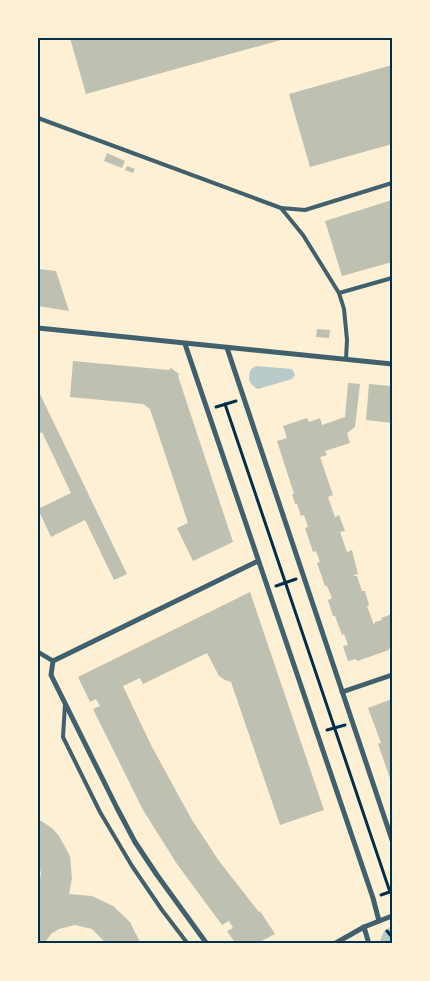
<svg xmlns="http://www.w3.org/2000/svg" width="430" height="981" font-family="'PT Sans',sans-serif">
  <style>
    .green { fill: #b9caca }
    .building { fill: #bec0b2 }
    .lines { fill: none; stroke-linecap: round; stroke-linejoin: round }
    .path { stroke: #003049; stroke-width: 3 }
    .service { stroke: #3f606c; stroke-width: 4 }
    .pedestrian { stroke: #3f606c; stroke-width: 4.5 }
    .minor { stroke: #3f606c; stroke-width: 5 }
    .neatline { fill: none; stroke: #003049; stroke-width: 2 }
  </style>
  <rect width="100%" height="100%" fill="#fdf0d5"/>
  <g class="green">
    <path d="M256 366 292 369 295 375 292 379 258 389C249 385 247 378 251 369Z"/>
    <path d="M392 926V943H379L384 931Z"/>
  </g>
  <g class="building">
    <path d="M70 38H288L86 94Z"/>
    <path d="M392 65V144L310 167 289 94Z"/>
    <path d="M107 153 125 161 122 168 104 161Z"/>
    <path d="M127 166 135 169 133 173 125 170Z"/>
    <path d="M392 200V262L342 276 325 221Z"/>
    <path d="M38 269 56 271 69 311 38 306Z"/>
    <path d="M317 329 330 330 329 338 316 337Z"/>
    <path d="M73 361 169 370 171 368 179 374 178 376 233 542 193 561 177 528 188 523 150 409 143 404 70 397Z"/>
    <path d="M348 383 360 384 355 427 347 433 350 443 325 451 327 455 320 457 333 495 328 497 335 517 339 515 345 531 340 532 347 552 352 550 358 574 354 575V576H357L362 591H365L369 605 367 606 374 625 375 622 382 620 381 618 392 614V647L389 648V650L357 661 356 659 348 661 343 646 348 645 344 634 342 635 335 616H333L328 600 332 598 327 586H325L317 563 320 562 316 551 313 552 305 528 308 527 304 515 301 516 297 504H295L292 494H294L277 441 287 438 283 426 307 418 309 422 320 418 322 425 345 417Z"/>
    <path d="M369 384 392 386V423L366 420Z"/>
    <path d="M38 390 127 574 114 580 85 520 51 537 38 509 71 493 42 432 38 434Z"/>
    <path d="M250 592 324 810 280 825 231 682 225 680 219 676 207 653 143 684 140 678 123 686 151 745 192 820 219 861 259 912 260 911 275 934 256 944H236L227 931 233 928 229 921 222 925 177 864 143 810 93 709 100 706 96 699 90 702 78 677Z"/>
    <path d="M392 699V784L378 744 381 743 368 708Z"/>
    <path d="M38 819 52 828 59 836 70 856 72 878 69 894 92 896 113 906 130 922 141 944H107L92 929 75 925 59 929 51 934 44 944H38V889L41 874 38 859Z"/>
  </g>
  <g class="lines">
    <g class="path">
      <path d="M225 404 390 892"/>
      <path d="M216 407 236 401"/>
      <path d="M276 586 296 579"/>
      <path d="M327 730 345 725"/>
      <path d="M381 895 392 891"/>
      <path d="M387 931 392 937"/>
    </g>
    <g class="service">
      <path d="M38 118 281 208 303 235 339 293 344 309 347 340 346 359"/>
      <path d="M281 208 305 210 392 183"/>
      <path d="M339 293 392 278"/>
      <path d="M65 704 63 737 100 812 132 866 162 910 188 944"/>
    </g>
    <path class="pedestrian" d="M38 652 53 661"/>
    <g class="minor">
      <path d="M38 328 392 364"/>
      <path d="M185 344 373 898 379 921"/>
      <path d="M227 348 392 840"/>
      <path d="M342 692 392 675"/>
      <path d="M364 927 369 944"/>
      <path d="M207 944 157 875 135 842 117 808 51 675 53 661 258 561"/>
      <path d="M334 944 364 927 392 916"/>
    </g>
  </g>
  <rect width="430" height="981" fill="none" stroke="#fdf0d5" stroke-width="78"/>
  <rect x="39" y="39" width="352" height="903" class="neatline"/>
</svg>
